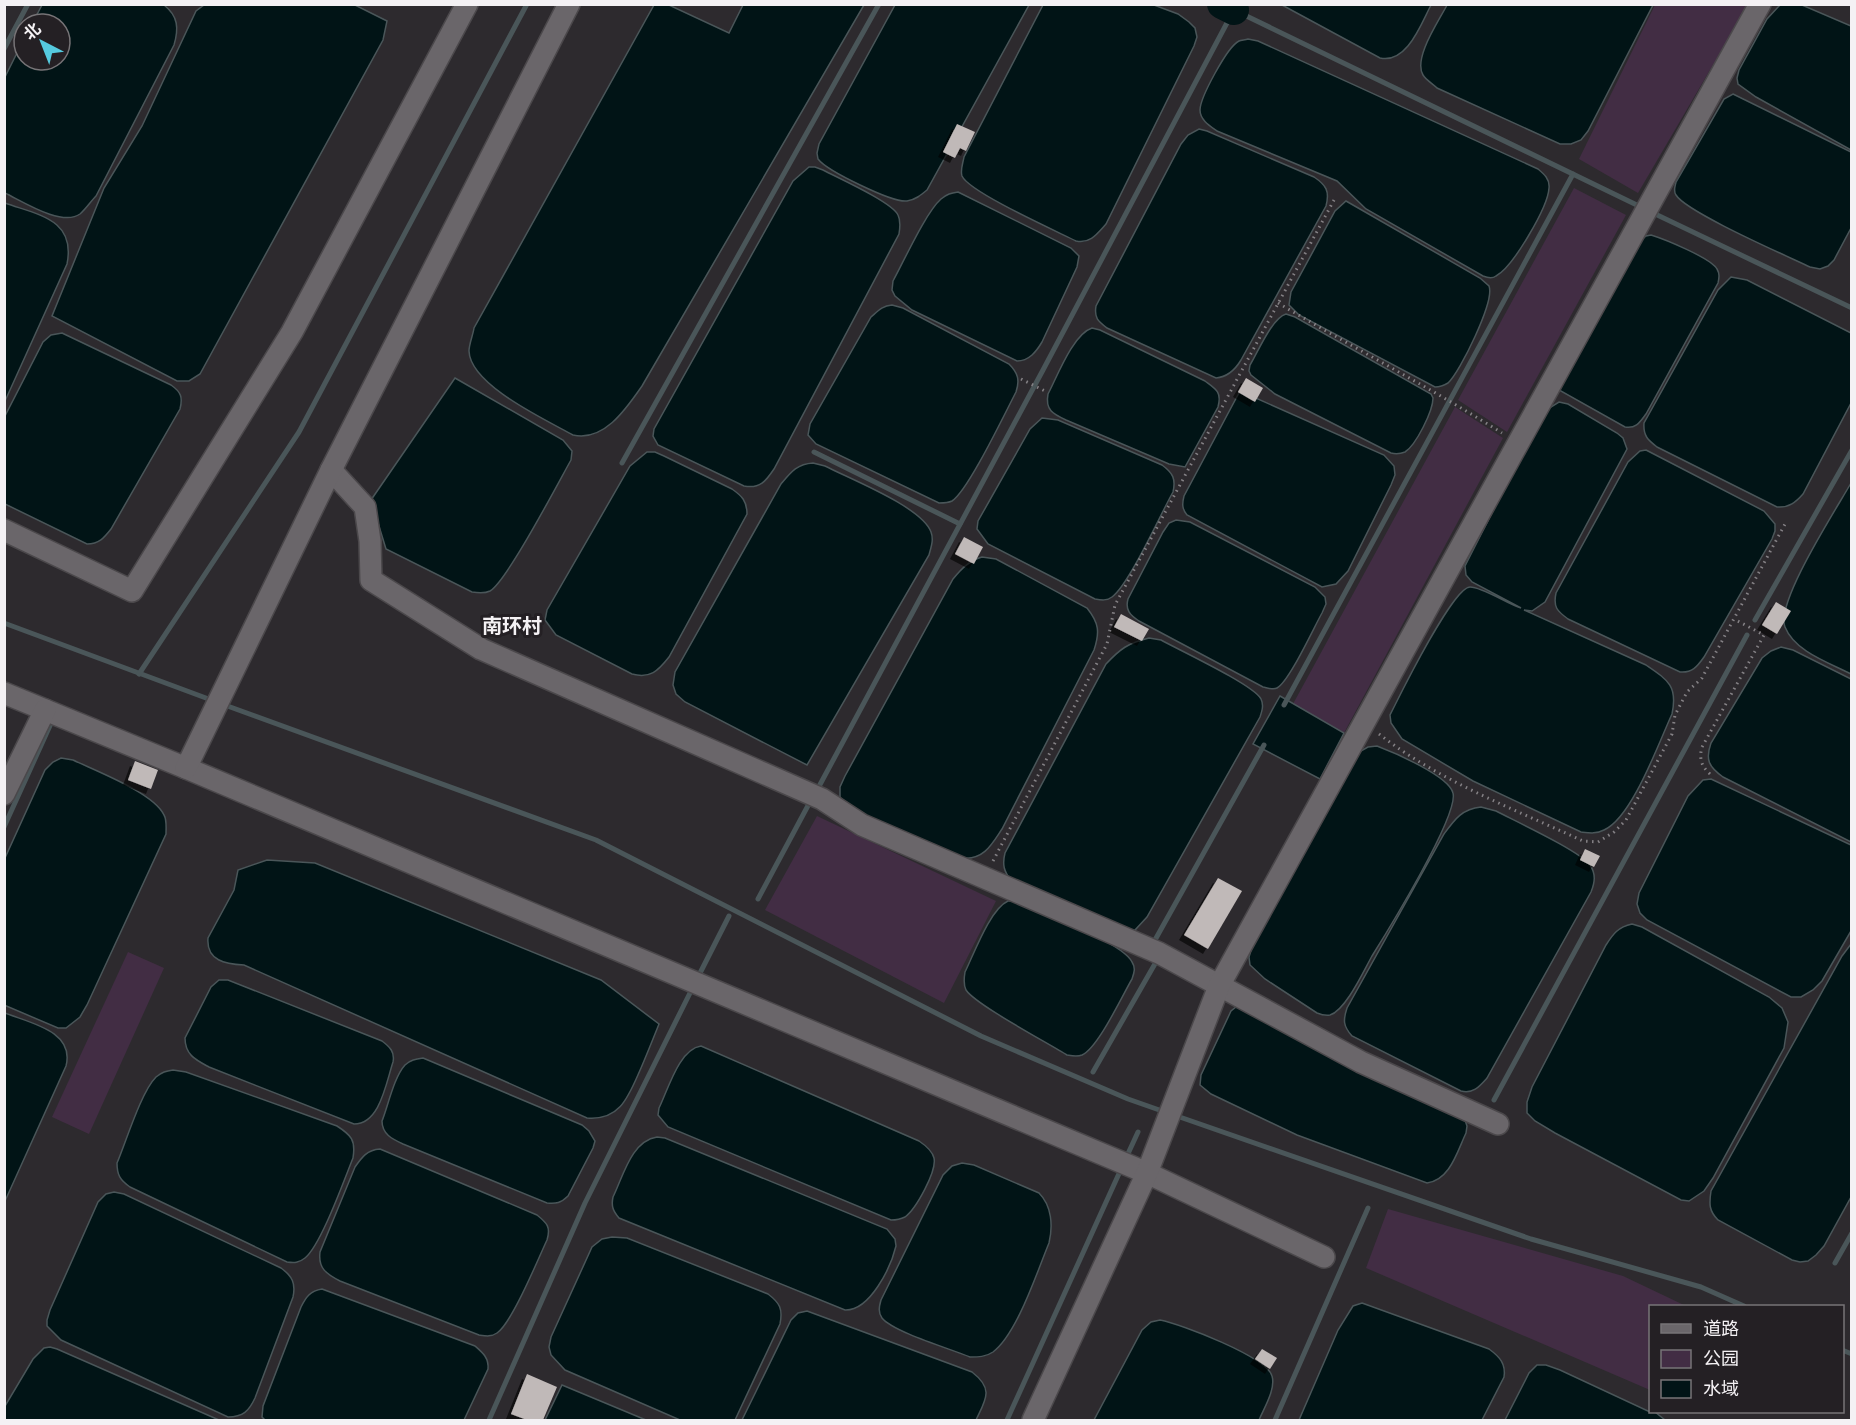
<svg xmlns="http://www.w3.org/2000/svg" width="1856" height="1425" font-family="'IBM Plex Sans','Noto Sans SC',sans-serif">
  <style>
    .green { fill: #422d44 }
    .water { fill: #011416; stroke: #4a5659; stroke-width: 1.5 }
    .lines { fill: none; stroke-linecap: round; stroke-linejoin: round }
    .stream { stroke: #4a5659; stroke-width: 5 }
    .river { stroke: #011416; stroke-width: 30 }
    .building { fill: #c0b9b8; filter: url(#shadow) }
    .minor-casing { stroke: #4b484b; stroke-width: 24 }
    .path { stroke: #858286; stroke-width: 3; stroke-dasharray: 1.5 4.5; stroke-linecap: butt }
    .minor { stroke: #6a666a; stroke-width: 21 }
    .labels { text-anchor: middle; stroke-width: 6; stroke-linejoin: round; paint-order: stroke }
    .quarter-label { font-size: 20px; font-weight: bold; fill: #f4f1f4; stroke: #242024 }
  </style>
  <defs>
    <filter id="shadow"><feDropShadow dx="-5" dy="5" stdDeviation="0" flood-color="#0009"/></filter>
  </defs>
  <rect width="100%" height="100%" fill="#2d2a2e"/>
  <g class="green">
    <path d="M1655 5H1748L1638 193 1579 159Z"/>
    <path d="M1574 188 1626 215 1507 432 1458 400Z"/>
    <path d="M1455 407 1503 438 1344 733 1293 704Z"/>
    <path d="M817 816 996 901 944 1003 765 910Z"/>
    <path d="M128 952 164 968 89 1134 52 1117Z"/>
    <path d="M1388 1209 1623 1276 1686 1306H1650V1390L1366 1268Z"/>
  </g>
  <g class="water">
    <path d="M164 5C178 16 179 28 174 45L96 196C91 201 86 209 80 214 62 227 22 201 5 193V77L24 39V60H60V24H32L42 5Z"/>
    <path d="M204 5H355L387 21 383 40 200 374 189 381H177L52 316 104 188 142 126 196 11Z"/>
    <path d="M654 5H669L729 33 743 5H864L642 386C626 409 604 442 573 435 546 420 470 385 469 351 469 344 473 335 474 328Z"/>
    <path d="M895 5H1029L927 190C921 195 915 200 907 201 893 203 827 171 818 159L817 153 819 144Z"/>
    <path d="M1043 5H1154L1178 14 1189 22 1195 28 1197 37 1194 46 1106 224C1097 234 1090 244 1076 241 1056 231 969 192 962 176 960 170 963 163 964 157Z"/>
    <path d="M1282 5H1431C1421 24 1407 64 1380 58Z"/>
    <path d="M1447 5V4L1653 5 1588 131 1581 140 1571 144H1560L1437 88C1433 84 1426 80 1423 75 1413 58 1439 21 1447 5Z"/>
    <path d="M1780 5H1802L1851 26V150L1756 97 1738 84 1737 78 1739 70 1767 19Z"/>
    <path d="M1248 39 1258 41 1538 169C1544 174 1550 179 1549 188 1548 207 1513 267 1496 276 1492 279 1488 278 1483 276L1366 209 1337 181 1217 131C1210 126 1200 120 1200 110 1200 98 1227 47 1239 41 1241 40 1245 40 1248 39Z"/>
    <path d="M1733 94 1851 152V228L1834 260 1828 266 1820 269 1810 267C1787 256 1686 212 1676 195 1673 191 1675 187 1676 182L1724 99Z"/>
    <path d="M1199 129 1207 131 1314 177C1326 185 1330 191 1326 206L1241 360C1235 370 1228 377 1216 378L1107 328C1098 321 1094 318 1096 306L1181 144 1188 135Z"/>
    <path d="M809 167H815L823 170C838 178 892 202 898 215 901 221 900 228 899 234L774 469C766 481 760 489 744 486L658 445 653 436 654 429 793 181Z"/>
    <path d="M958 192 1071 248 1079 256 1077 267 1042 342C1036 352 1029 361 1017 361L912 310 895 296 892 290 893 281C904 261 926 212 941 199 947 194 951 193 958 192Z"/>
    <path d="M1346 201 1480 278 1489 286C1495 301 1460 372 1448 383 1443 386 1440 387 1435 387L1299 315 1289 305 1291 292 1335 211Z"/>
    <path d="M5 203C38 215 76 219 67 264L5 401Z"/>
    <path d="M1651 235C1664 239 1711 258 1717 269 1720 274 1719 278 1718 283L1646 414C1640 422 1636 429 1625 427L1559 390 1639 242 1646 236Z"/>
    <path d="M1731 277 1747 280 1851 333V403L1803 494C1796 502 1789 508 1777 507L1657 447C1648 440 1643 436 1644 423L1718 290Z"/>
    <path d="M892 305 903 308 1009 364C1018 373 1020 380 1016 392 1005 413 968 491 952 501 948 503 944 503 939 503L816 444 808 435 810 424 871 317C878 311 882 306 892 305Z"/>
    <path d="M1286 314 1295 317 1431 394 1433 398C1433 411 1416 445 1405 452 1400 454 1395 454 1391 453L1275 394 1251 375 1249 371 1250 365C1258 352 1272 318 1286 314Z"/>
    <path d="M1092 328 1100 330 1205 381C1216 389 1222 392 1218 407L1185 467 1169 464 1066 420C1053 414 1045 410 1048 394 1057 377 1073 334 1092 328Z"/>
    <path d="M62 333 171 385C181 392 183 397 180 409L111 529C104 538 99 544 87 544L5 504V416L43 342 51 335Z"/>
    <path d="M455 378 563 440 572 451 571 460C558 483 507 581 490 591 484 594 478 593 472 592L386 549 371 500Z"/>
    <path d="M1240 391 1384 455 1394 466 1395 475 1391 485 1348 571 1336 584 1322 587 1187 515C1182 509 1182 504 1184 496Z"/>
    <path d="M1559 402 1568 404 1617 433 1623 438 1627 449 1545 602 1532 611 1524 610 1646 665C1668 680 1678 686 1672 714 1659 742 1632 818 1604 830 1596 834 1590 833 1581 832L1473 781 1402 739 1391 723 1390 715 1394 707C1403 689 1454 587 1470 587 1483 587 1507 604 1521 608L1472 582 1466 575 1465 566 1539 420 1546 410Z"/>
    <path d="M1042 418 1058 420 1162 465C1173 473 1176 479 1173 492 1161 513 1129 585 1112 597 1107 601 1101 600 1095 599L988 544 977 529 978 521 1030 429Z"/>
    <path d="M1646 450 1764 511 1775 524V531L1772 539 1704 657C1697 667 1692 673 1680 672L1568 619C1557 611 1553 607 1556 593L1628 462 1640 451Z"/>
    <path d="M647 452H655L664 456 732 489C742 496 747 501 747 514L669 657C658 671 650 679 632 674L556 635 545 620 547 610 630 466Z"/>
    <path d="M813 463 825 466C850 479 922 507 931 532 934 540 931 547 929 555L807 765 685 702 676 694 673 685 675 672 781 484C791 472 797 464 813 463Z"/>
    <path d="M1851 483V674C1830 663 1795 652 1785 627 1775 603 1837 508 1851 483Z"/>
    <path d="M1176 520 1190 522 1315 587 1325 597 1326 604 1322 613C1314 627 1289 682 1277 688 1273 690 1268 688 1263 687L1139 621C1130 615 1125 610 1128 599L1163 532 1169 523Z"/>
    <path d="M982 557 996 559 1087 608C1099 623 1100 632 1094 650L1002 829C992 844 984 860 963 858L855 811 846 805 840 797V787L845 776 953 579C962 568 969 561 982 557Z"/>
    <path d="M1149 638 1161 640C1179 650 1254 685 1261 699 1264 705 1262 711 1260 717L1147 917 1135 930 1128 932 1011 881C1004 871 1002 865 1005 853L1106 664C1120 649 1128 643 1149 638Z"/>
    <path d="M1781 647 1793 650 1851 679V842L1723 777C1709 767 1705 760 1711 743L1762 658 1771 651Z"/>
    <path d="M1280 696 1344 733 1320 779 1253 744Z"/>
    <path d="M1377 746C1393 752 1449 776 1453 793 1459 815 1387 932 1372 956 1364 970 1346 1010 1330 1015 1325 1016 1322 1015 1317 1013L1265 979 1250 965 1249 957 1252 947 1359 752 1368 747Z"/>
    <path d="M61 758 73 760C96 771 154 793 164 815 167 820 166 828 166 834L87 1005 80 1017 66 1028H58L4 1005 5 858 45 770 53 762Z"/>
    <path d="M1711 779 1851 845V931L1822 981 1813 990 1801 997H1791L1647 920 1640 913 1637 904 1639 893 1688 796 1703 780Z"/>
    <path d="M1481 807 1496 811C1515 821 1580 851 1590 865 1596 874 1595 882 1591 892L1487 1078C1479 1087 1473 1094 1461 1091L1352 1036C1343 1026 1343 1020 1347 1008L1444 834C1455 819 1462 809 1481 807Z"/>
    <path d="M267 860 315 863 601 980 659 1024C653 1039 647 1054 641 1068 629 1095 621 1121 587 1118L244 965C226 964 206 961 208 938L234 890 238 870Z"/>
    <path d="M1008 901H1016C1040 912 1122 942 1132 962 1136 968 1134 973 1132 979 1122 996 1098 1048 1082 1055 1077 1057 1073 1056 1067 1055 1048 1043 976 1005 966 990 963 984 964 978 965 972 974 954 990 909 1008 901Z"/>
    <path d="M1632 924 1642 927 1769 997 1782 1008 1788 1022 1784 1048 1713 1178 1704 1191 1689 1201 1681 1200 1555 1133 1535 1121 1527 1113V1102L1532 1087 1606 945C1613 934 1618 927 1632 924Z"/>
    <path d="M1851 944V1197L1824 1246 1816 1255 1808 1261 1800 1262 1792 1260 1718 1220C1709 1211 1709 1204 1711 1191L1842 956Z"/>
    <path d="M219 980H228L382 1041C390 1047 395 1052 393 1062 386 1083 380 1124 354 1124L209 1067C196 1060 185 1055 185 1038L211 987Z"/>
    <path d="M1242 1006 1465 1120 1467 1126 1466 1133C1457 1152 1450 1180 1427 1183L1297 1135 1211 1094 1200 1085 1201 1075 1231 1011 1236 1007Z"/>
    <path d="M5 1013C30 1023 75 1031 66 1066L5 1201Z"/>
    <path d="M701 1046 919 1141C925 1145 932 1150 934 1158 937 1171 916 1209 905 1217 901 1219 895 1220 891 1220L668 1127 658 1115 659 1108C668 1090 679 1049 701 1046Z"/>
    <path d="M423 1058 582 1125 589 1131 595 1141 593 1148 568 1196C561 1203 556 1204 547 1203L403 1144C392 1139 382 1134 382 1121 388 1106 394 1077 405 1065 410 1060 416 1059 423 1058Z"/>
    <path d="M173 1070 186 1072 337 1126C351 1135 356 1140 353 1158 344 1180 321 1245 305 1258 299 1263 294 1263 287 1262L130 1187C120 1180 117 1175 117 1163 126 1142 141 1092 156 1077 162 1072 166 1071 173 1070Z"/>
    <path d="M657 1137 665 1138 887 1229 895 1239 896 1246C891 1267 870 1311 845 1310L619 1218C613 1211 611 1206 613 1197 623 1177 631 1141 657 1137Z"/>
    <path d="M380 1149 537 1215C547 1223 551 1227 547 1240 538 1259 512 1323 497 1333 491 1337 486 1336 479 1335L340 1281C326 1274 318 1268 320 1252L355 1167C362 1157 367 1150 380 1149Z"/>
    <path d="M962 1163 974 1165 1039 1193C1052 1206 1053 1226 1049 1243 1037 1272 1017 1334 993 1352 986 1357 978 1357 970 1357 951 1349 893 1332 882 1318 878 1312 879 1307 881 1300L943 1175 952 1166Z"/>
    <path d="M114 1192 124 1194 281 1268C292 1276 296 1283 293 1297L255 1398C249 1411 243 1417 228 1417L61 1340 47 1326V1320L50 1310 98 1202 106 1194Z"/>
    <path d="M612 1237 627 1238 768 1294C780 1303 783 1309 780 1324L735 1420H680L565 1370 551 1355 549 1347 551 1337 592 1247 602 1239Z"/>
    <path d="M322 1289 475 1346C483 1353 489 1358 488 1369L464 1420H265L262 1417 263 1406 301 1307C306 1297 310 1291 322 1289Z"/>
    <path d="M1362 1303 1489 1349C1500 1357 1506 1364 1504 1377L1482 1420H1299L1338 1330 1353 1306Z"/>
    <path d="M807 1311 972 1372C994 1389 986 1399 976 1420H742L791 1320 798 1313Z"/>
    <path d="M1160 1320C1181 1324 1267 1357 1272 1376 1276 1389 1264 1408 1259 1420H1094L1142 1330 1151 1322Z"/>
    <path d="M50 1347 57 1349 219 1420H5V1406L33 1359 44 1348Z"/>
    <path d="M1537 1365H1546L1560 1370 1650 1412H1655L1665 1420H1505L1529 1373Z"/>
    <path d="M562 1385 646 1420H545Z"/>
  </g>
  <g class="lines">
    <g class="stream">
      <path d="M1234 10 1643 208"/>
      <path d="M4 49 28 4"/>
      <path d="M1651 212 1852 308"/>
      <path d="M814 452 960 524"/>
      <path d="M622 463 879 4"/>
      <path d="M1755 620 1852 450"/>
      <path d="M4 623 214 701"/>
      <path d="M139 674 299 432 527 4"/>
      <path d="M222 704 596 840 981 1036 1128 1099 1165 1112"/>
      <path d="M1284 705 1573 174"/>
      <path d="M816 792 1043 370 1237 4"/>
      <path d="M4 827 53 719"/>
      <path d="M758 899 811 800"/>
      <path d="M1155 946V940L1264 745"/>
      <path d="M697 979 729 916"/>
      <path d="M1093 1072 1156 962 1155 958"/>
      <path d="M1494 1100 1747 635"/>
      <path d="M1174 1115 1531 1239 1701 1287 1744 1306"/>
      <path d="M1126 1158 1138 1132"/>
      <path d="M1835 1263 1852 1233"/>
      <path d="M1842 1350 1852 1354"/>
      <path d="M489 1420 585 1203 693 987"/>
      <path d="M1007 1420 1122 1167"/>
      <path d="M1275 1420 1368 1208"/>
    </g>
    <path class="river" d="M1222 4 1234 10"/>
  </g>
  <g class="building">
    <path d="M957 124 975 132 966 151 960 148 955 158 943 152Z"/>
    <path d="M1246 378 1263 388 1255 402 1238 392Z"/>
    <path d="M964 537 983 547 974 564 955 554Z"/>
    <path d="M1776 602 1791 611 1777 634 1762 625Z"/>
    <path d="M1121 614 1149 629 1142 641 1114 627Z"/>
    <path d="M135 761 158 770 151 789 128 780Z"/>
    <path d="M1585 849 1600 856 1594 867 1580 860Z"/>
    <path d="M1218 878 1242 891 1208 949 1184 935Z"/>
    <path d="M1262 1349 1277 1358 1270 1369 1255 1359Z"/>
    <path d="M527 1374 557 1387 543 1420H527L511 1414Z"/>
  </g>
  <g class="lines">
    <g class="minor-casing">
      <g id="minor">
        <path d="M331 470 365 507 370 541 371 580 481 649 822 799 862 825 1159 953 1361 1062 1498 1124"/>
        <path d="M4 530 132 591 292 332 467 4"/>
        <path d="M4 693 186 768 1147 1173 1324 1257"/>
        <path d="M186 768 331 470 569 4"/>
        <path d="M4 794 45 710"/>
        <path d="M1033 1420 1147 1173 1219 986 1760 4"/>
      </g>
    </g>
    <g class="path">
      <path d="M1278 303C1352 347 1429 387 1502 433"/>
      <path d="M1021 379 1047 392"/>
      <path d="M1379 734C1439 781 1514 809 1583 841L1598 842 1614 832 1626 820 1672 734 1675 715 1687 692 1702 678 1785 524"/>
      <path d="M1710 774C1701 766 1699 758 1702 747L1764 635 1734 619"/>
      <path d="M993 861 1107 644 1115 605 1334 200"/>
    </g>
    <use href="#minor" class="minor"/>
  </g>
  <g class="labels">
    <g class="quarter-label">
      <text x="512" y="633">南环村</text>
    </g>
  </g>
  <rect width="1856" height="1425" fill="none" stroke="#f4f1f4" stroke-width="12"/>
  <rect x="1649" y="1305" width="195" height="108" fill="#242024" stroke="#777477" stroke-width="1.5"/>
  <rect x="1661" y="1324" width="30" height="9" fill="#6a666a" stroke="#777477" stroke-width="1.5"/>
  <text x="1703" y="1335" font-size="18" fill="#f4f1f4">道路</text>
  <rect x="1661" y="1350" width="30" height="18" fill="#422d44" stroke="#777477" stroke-width="1.5"/>
  <text x="1703" y="1365" font-size="18" fill="#f4f1f4">公园</text>
  <rect x="1661" y="1380" width="30" height="18" fill="#011416" stroke="#777477" stroke-width="1.5"/>
  <text x="1703" y="1395" font-size="18" fill="#f4f1f4">水域</text>
  <g transform="translate(42 42) rotate(318)"><circle r="28" fill="#242024" stroke="#777477" stroke-width="1.5"/>
  <path d="M0-4.5L10 22L0 15L-10 22Z" fill="#55cadf"/>
  <text y="-9" font-size="16" font-weight="bold" text-anchor="middle" fill="#f4f1f4">北</text>
  </g>
</svg>
